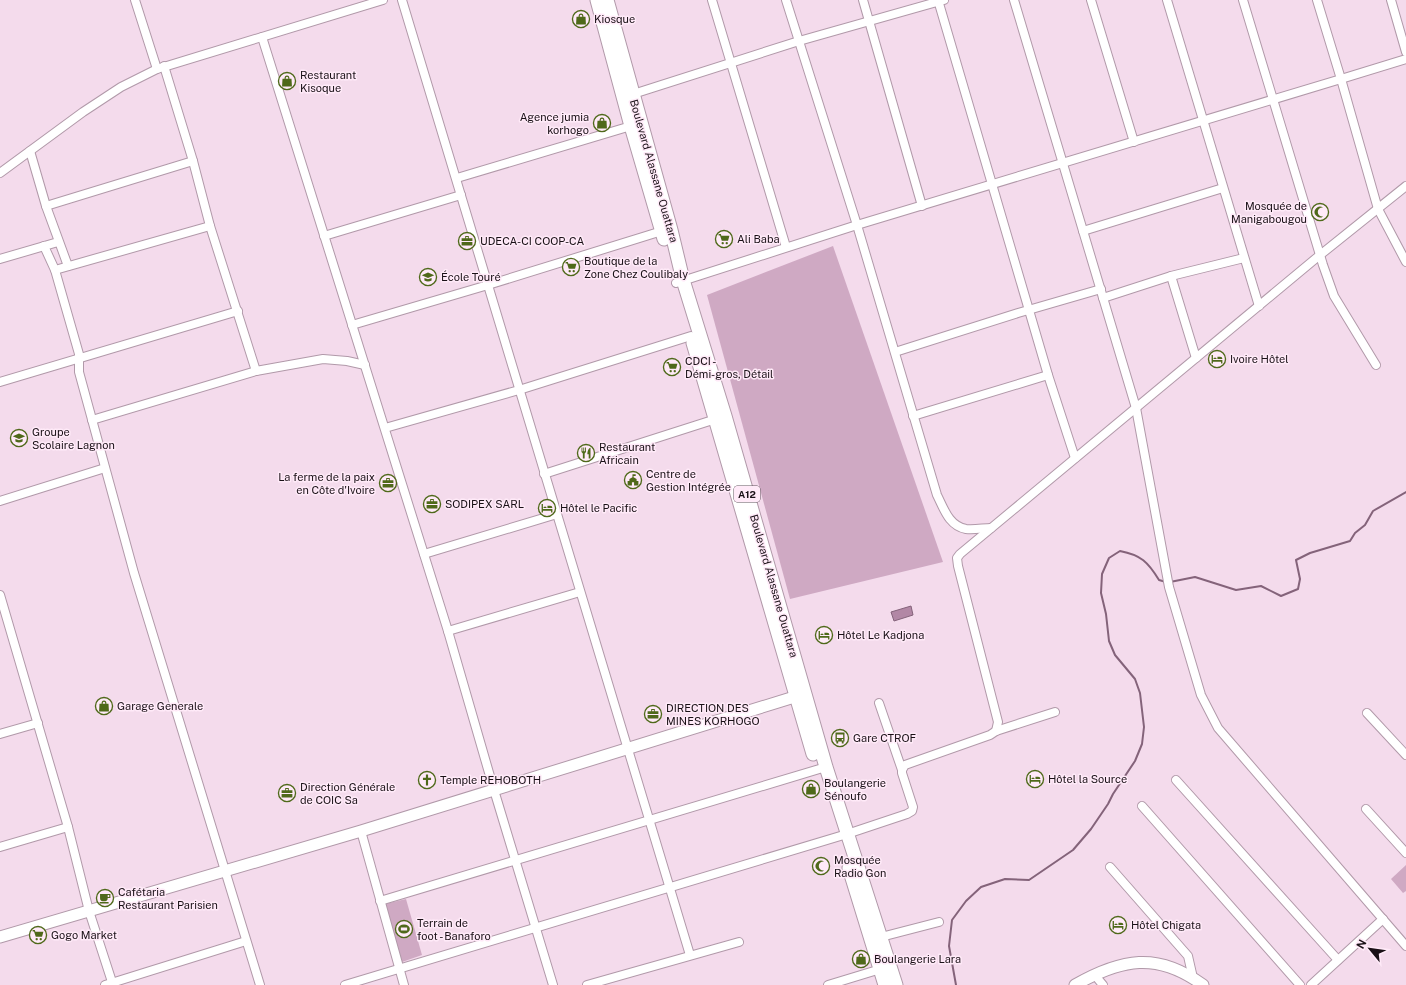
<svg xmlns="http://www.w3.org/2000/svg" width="1406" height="985" font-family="'Public Sans',sans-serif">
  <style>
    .green { fill: #cfa9c3 }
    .water { fill: #b287a5; stroke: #84637a }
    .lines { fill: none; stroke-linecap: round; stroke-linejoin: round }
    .stream { stroke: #84637a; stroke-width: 2 }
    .street-casing { stroke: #b199a9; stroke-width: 10 }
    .secondary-casing { stroke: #b199a9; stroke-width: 13 }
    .primary-casing { stroke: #b199a9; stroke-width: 15 }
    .street { stroke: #fff; stroke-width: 8 }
    .secondary { stroke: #fff; stroke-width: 11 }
    .primary { stroke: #fff; stroke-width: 13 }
    .labels { text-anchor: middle; stroke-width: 3; stroke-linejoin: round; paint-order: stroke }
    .shield { fill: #ffeaf8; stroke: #5e515a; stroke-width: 1 }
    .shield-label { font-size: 10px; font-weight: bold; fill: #191016 }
    .poi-label { font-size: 11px; fill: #191016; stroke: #ffeaf8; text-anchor: start }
    .street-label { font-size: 11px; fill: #191016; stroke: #ffeaf8 }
  </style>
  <rect width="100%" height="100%" fill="#f4dbec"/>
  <g class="green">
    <path d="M833 246 943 562 790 599 707 295Z"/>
    <path d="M1406 865V891L1403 893 1391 879Z"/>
    <path d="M406 899 422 955 402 962 385 904Z"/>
  </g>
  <path class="water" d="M911 606 913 615 894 621 891 612Z"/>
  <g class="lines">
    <g class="stream">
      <path d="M1170 582 1195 577 1236 590 1261 586 1281 596 1298 589 1300 579 1296 560 1310 553 1350 541 1355 533 1365 525 1373 511 1406 492"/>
      <path d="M956 985 949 946 952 920 966 901 981 887 1005 879 1029 880 1073 850 1091 829 1108 804 1113 794 1135 761 1142 744 1144 727 1140 693 1135 679 1115 655 1109 641 1106 614 1101 593 1102 574 1109 558 1120 551C1141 555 1148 562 1159 580L1166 582"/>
    </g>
    <g class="street-casing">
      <g id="street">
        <path d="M135 0 157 69"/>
        <path d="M402 0 690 955"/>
        <path d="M712 0 786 247"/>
        <path d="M786 0 857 225 937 495C944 509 949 526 966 529 974 530 984 528 991 528"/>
        <path d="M863 0 922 206"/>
        <path d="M938 0 1048 375 1075 458"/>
        <path d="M1014 0 1136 408 1169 587 1201 695 1218 728 1406 946"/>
        <path d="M1091 0 1134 142"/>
        <path d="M1167 0 1259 306"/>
        <path d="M1243 0 1323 265 1334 296 1376 365"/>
        <path d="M1317 0 1341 79 1378 209 1406 262"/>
        <path d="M1391 0 1406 52"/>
        <path d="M262 37 448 631 494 790 553 985"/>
        <path d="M164 66 193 161 210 226 256 371"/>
        <path d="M630 95 799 41 944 0"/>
        <path d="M30 151 46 206 68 266"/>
        <path d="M0 173 83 112 121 87 157 69 383 0"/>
        <path d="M457 178 631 126"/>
        <path d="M46 206 193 161"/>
        <path d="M1083 231 1223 188"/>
        <path d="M324 236 461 195"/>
        <path d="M44 246 55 270 79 354V372L134 573 260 985"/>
        <path d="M0 259 58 242"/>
        <path d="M55 270 210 226"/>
        <path d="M1171 276 1196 358"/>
        <path d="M676 283 857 225 1341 79 1406 59"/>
        <path d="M1103 298 1171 276 1244 258"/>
        <path d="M352 325 488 285 662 231"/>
        <path d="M895 352 1018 313 1101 289"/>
        <path d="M0 382 238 311"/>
        <path d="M913 416 1048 375"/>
        <path d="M92 420 256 371 323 359 347 361 365 365"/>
        <path d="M385 428 519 390 691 336"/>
        <path d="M544 474 719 418"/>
        <path d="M0 501 105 468"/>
        <path d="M424 554 557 514"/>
        <path d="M0 595 68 827 89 911 113 985"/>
        <path d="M448 631 580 592"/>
        <path d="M879 703 902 770"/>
        <path d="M1367 713 1406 755"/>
        <path d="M996 731 998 722 958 566 957 558 960 554 1320 255 1406 186"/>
        <path d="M0 734 38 723"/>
        <path d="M1176 780 1338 960"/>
        <path d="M1142 806 1300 985"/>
        <path d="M1366 809 1406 853"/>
        <path d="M361 831 404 985"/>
        <path d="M0 847 68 827"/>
        <path d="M1110 867 1188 956 1193 978"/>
        <path d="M380 901 826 767"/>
        <path d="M881 937 939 922"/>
        <path d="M1098 979 1103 985"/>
        <path d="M105 985 246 941"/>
        <path d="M345 985 847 834 907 814 912 811 913 807 902 773V770L905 765 990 735 996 731 1055 712"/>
        <path d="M587 985 739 942"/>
        <path d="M828 985 884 968"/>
        <path d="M1311 985 1383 919"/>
      </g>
    </g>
    <g class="secondary-casing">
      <g id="secondary">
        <path d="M0 937 361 831 804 694"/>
        <path d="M1075 985C1121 959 1157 951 1203 985"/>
      </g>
    </g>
    <g class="primary-casing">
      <g id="primary">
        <path d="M597 0 631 126 664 239"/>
        <path d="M607 0 671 230 683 280 725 416 826 767 896 985"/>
        <path d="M693 343 813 754"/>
        <path d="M849 868 885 985"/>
      </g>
    </g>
    <use href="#street" class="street"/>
    <use href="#secondary" class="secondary"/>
    <use href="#primary" class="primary"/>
  </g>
  <defs>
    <g id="shop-ring" transform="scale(0.9)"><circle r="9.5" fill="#ffeaf8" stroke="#4f691a" stroke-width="1.5"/><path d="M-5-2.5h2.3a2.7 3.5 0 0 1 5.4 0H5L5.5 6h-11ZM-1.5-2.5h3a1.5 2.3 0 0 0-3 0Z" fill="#4f691a"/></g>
    <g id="mosque-ring" transform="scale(0.9)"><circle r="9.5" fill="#ffeaf8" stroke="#4f691a" stroke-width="1.5"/><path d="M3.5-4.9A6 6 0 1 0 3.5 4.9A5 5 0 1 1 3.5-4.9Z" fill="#4f691a"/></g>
    <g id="supermarket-ring" transform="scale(0.9)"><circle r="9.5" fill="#ffeaf8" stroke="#4f691a" stroke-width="1.5"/><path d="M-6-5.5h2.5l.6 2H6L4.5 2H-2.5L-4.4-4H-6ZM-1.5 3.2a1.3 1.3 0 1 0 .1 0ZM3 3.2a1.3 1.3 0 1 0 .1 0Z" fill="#4f691a"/></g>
    <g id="office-ring" transform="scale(0.9)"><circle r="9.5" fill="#ffeaf8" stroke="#4f691a" stroke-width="1.5"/><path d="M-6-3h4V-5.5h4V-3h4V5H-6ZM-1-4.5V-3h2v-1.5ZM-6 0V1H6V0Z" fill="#4f691a"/></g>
    <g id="school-ring" transform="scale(0.9)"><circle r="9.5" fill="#ffeaf8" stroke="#4f691a" stroke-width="1.5"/><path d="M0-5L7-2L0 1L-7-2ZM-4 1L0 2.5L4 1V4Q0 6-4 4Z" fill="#4f691a"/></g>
    <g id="hotel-ring" transform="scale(0.9)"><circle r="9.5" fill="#ffeaf8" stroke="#4f691a" stroke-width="1.5"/><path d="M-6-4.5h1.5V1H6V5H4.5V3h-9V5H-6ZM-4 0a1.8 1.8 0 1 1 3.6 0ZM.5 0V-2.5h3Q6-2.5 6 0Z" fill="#4f691a"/></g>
    <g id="restaurant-ring" transform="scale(0.9)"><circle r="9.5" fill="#ffeaf8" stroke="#4f691a" stroke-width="1.5"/><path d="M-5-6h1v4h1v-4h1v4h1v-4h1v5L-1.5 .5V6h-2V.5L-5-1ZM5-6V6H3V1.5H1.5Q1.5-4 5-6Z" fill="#4f691a"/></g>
    <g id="civic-ring" transform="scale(0.9)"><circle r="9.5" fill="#ffeaf8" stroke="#4f691a" stroke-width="1.5"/><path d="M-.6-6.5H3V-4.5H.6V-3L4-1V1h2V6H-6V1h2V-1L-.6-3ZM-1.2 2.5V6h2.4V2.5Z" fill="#4f691a"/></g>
    <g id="bus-ring" transform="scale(0.9)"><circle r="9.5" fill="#ffeaf8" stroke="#4f691a" stroke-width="1.5"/><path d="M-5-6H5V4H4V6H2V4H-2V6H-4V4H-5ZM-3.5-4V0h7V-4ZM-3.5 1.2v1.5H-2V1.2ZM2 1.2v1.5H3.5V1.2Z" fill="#4f691a"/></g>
    <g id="church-ring" transform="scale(0.9)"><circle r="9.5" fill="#ffeaf8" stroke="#4f691a" stroke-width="1.5"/><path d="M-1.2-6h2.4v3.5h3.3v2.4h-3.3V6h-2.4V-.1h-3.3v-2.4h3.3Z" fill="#4f691a"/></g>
    <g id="cafe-ring" transform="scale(0.9)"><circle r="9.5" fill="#ffeaf8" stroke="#4f691a" stroke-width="1.5"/><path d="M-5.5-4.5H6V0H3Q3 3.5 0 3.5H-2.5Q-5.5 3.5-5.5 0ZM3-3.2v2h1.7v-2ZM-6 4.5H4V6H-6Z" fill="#4f691a"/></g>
    <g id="stadium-ring" transform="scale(0.9)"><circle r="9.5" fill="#ffeaf8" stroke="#4f691a" stroke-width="1.5"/><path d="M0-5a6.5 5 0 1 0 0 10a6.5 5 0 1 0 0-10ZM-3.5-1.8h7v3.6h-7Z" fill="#4f691a"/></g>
  </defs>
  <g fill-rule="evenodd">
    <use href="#shop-ring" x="581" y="19"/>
    <use href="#shop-ring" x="287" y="81"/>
    <use href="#shop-ring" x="602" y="123"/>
    <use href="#mosque-ring" x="1320" y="212"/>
    <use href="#supermarket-ring" x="724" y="239"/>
    <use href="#office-ring" x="467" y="241"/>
    <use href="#supermarket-ring" x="571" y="267"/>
    <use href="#school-ring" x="428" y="277"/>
    <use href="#hotel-ring" x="1217" y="359"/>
    <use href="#supermarket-ring" x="672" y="367"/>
    <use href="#school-ring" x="19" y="438"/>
    <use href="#restaurant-ring" x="586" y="453"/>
    <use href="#civic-ring" x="633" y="480"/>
    <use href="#office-ring" x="388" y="483"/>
    <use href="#office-ring" x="432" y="504"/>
    <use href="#hotel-ring" x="547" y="508"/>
    <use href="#hotel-ring" x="824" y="635"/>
    <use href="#shop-ring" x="104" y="706"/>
    <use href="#office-ring" x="653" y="714"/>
    <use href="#bus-ring" x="840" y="738"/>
    <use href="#hotel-ring" x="1035" y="779"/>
    <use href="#church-ring" x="427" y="780"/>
    <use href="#shop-ring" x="811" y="789"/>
    <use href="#office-ring" x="287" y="793"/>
    <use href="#mosque-ring" x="821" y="866"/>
    <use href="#cafe-ring" x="105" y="898"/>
    <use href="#hotel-ring" x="1118" y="925"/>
    <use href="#stadium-ring" x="404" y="929"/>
    <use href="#supermarket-ring" x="38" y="935"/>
    <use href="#shop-ring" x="861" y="959"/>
  </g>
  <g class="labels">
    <rect class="shield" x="734" y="486" width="26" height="16" rx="3"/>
    <g class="shield-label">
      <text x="747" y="498">A12</text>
    </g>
    <g class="poi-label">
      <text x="594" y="23">Kiosque</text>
      <text x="300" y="79">Restaurant<tspan x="300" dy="13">Kisoque</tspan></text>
      <text x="589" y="121" text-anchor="end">Agence jumia<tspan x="589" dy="13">korhogo</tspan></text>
      <text x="1307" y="210" text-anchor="end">Mosquée de<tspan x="1307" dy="13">Manigabougou</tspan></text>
      <text x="737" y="243">Ali Baba</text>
      <text x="480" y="245">UDECA-CI COOP-CA</text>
      <text x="584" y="265">Boutique de la<tspan x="584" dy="13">Zone Chez Coulibaly</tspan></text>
      <text x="441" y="281">École Touré</text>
      <text x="1230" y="363">Ivoire Hôtel</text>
      <text x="685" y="365">CDCI -<tspan x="685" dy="13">Démi-gros, Détail</tspan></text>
      <text x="32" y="436">Groupe<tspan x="32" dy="13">Scolaire Lagnon</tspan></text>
      <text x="599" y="451">Restaurant<tspan x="599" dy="13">Africain</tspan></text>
      <text x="646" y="478">Centre de<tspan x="646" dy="13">Gestion Intégrée</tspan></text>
      <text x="375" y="481" text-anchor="end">La ferme de la paix<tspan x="375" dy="13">en Côte d'Ivoire</tspan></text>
      <text x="445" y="508">SODIPEX SARL</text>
      <text x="560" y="512">Hôtel le Pacific</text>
      <text x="837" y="639">Hôtel Le Kadjona</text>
      <text x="117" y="710">Garage Generale</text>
      <text x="666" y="712">DIRECTION DES<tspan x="666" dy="13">MINES KORHOGO</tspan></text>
      <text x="853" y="742">Gare CTROF</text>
      <text x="1048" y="783">Hôtel la Source</text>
      <text x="440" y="784">Temple REHOBOTH</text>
      <text x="824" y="787">Boulangerie<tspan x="824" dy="13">Sénoufo</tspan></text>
      <text x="300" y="791">Direction Générale<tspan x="300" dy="13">de COIC Sa</tspan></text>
      <text x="834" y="864">Mosquée<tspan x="834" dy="13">Radio Gon</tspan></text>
      <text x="118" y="896">Cafétaria<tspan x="118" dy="13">Restaurant Parisien</tspan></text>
      <text x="417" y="927">Terrain de<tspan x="417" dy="13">foot - Banaforo</tspan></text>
      <text x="1131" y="929">Hôtel Chigata</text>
      <text x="51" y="939">Gogo Market</text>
      <text x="874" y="963">Boulangerie Lara</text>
    </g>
    <g class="street-label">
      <text transform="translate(654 171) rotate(74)" y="4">Boulevard Alassane Ouattara</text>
      <text transform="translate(774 586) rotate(74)" y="4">Boulevard Alassane Ouattara</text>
    </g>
  </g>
  <g transform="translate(1370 949) rotate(299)" stroke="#ffeaf8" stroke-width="3" paint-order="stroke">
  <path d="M0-3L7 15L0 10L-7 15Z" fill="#191016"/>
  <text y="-6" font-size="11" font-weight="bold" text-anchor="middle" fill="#191016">N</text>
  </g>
</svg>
